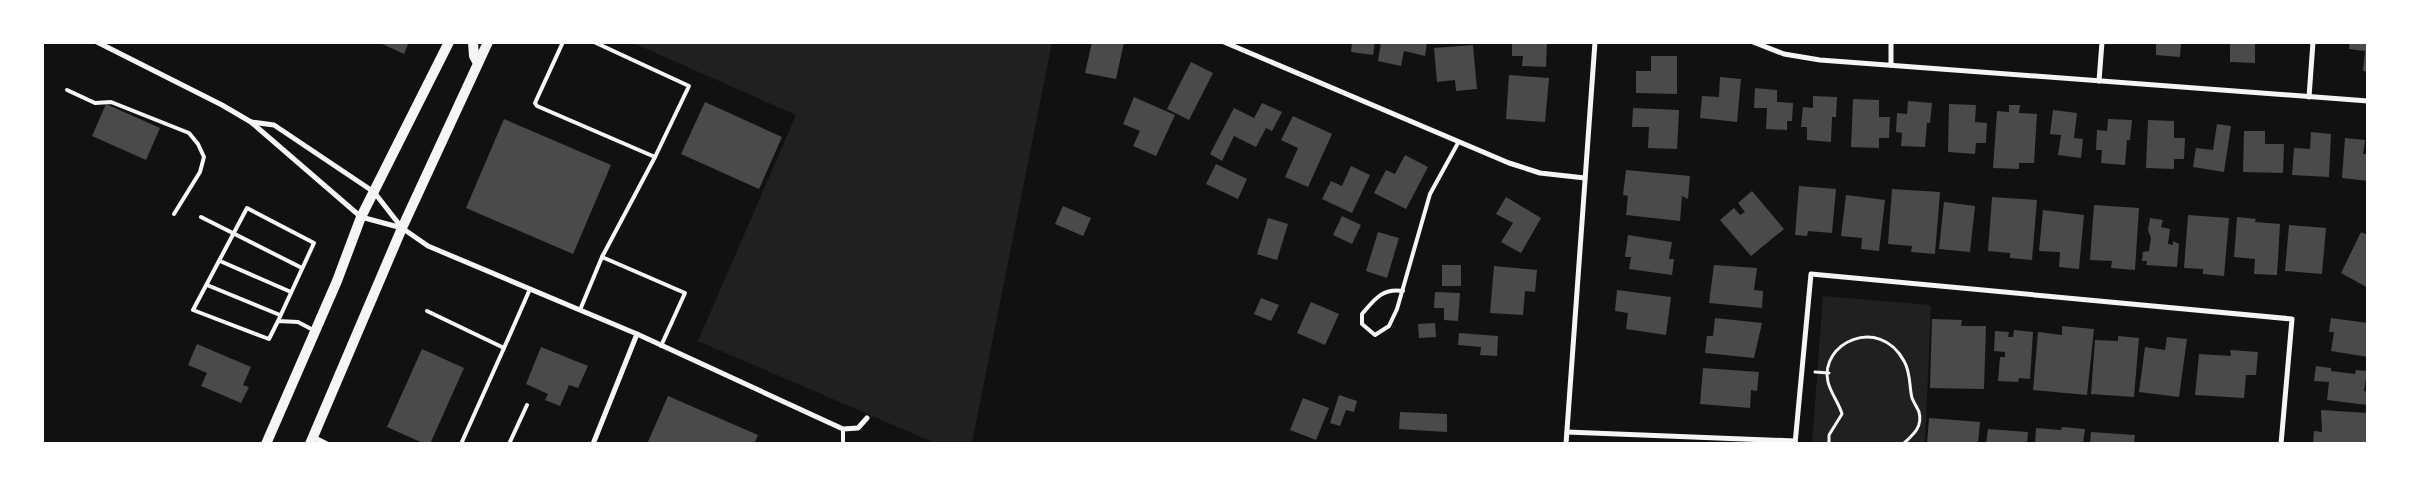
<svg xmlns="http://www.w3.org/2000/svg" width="2410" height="486" font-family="Ubuntu,sans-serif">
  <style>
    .green { fill: #202020 }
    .building { fill: #4a4a4a }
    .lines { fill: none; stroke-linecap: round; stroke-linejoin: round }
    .path { stroke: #f5f5f5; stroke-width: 3 }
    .service { stroke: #f5f5f5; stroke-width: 4 }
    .minor { stroke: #f5f5f5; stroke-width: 5 }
    .secondary { stroke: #f5f5f5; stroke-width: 10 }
  </style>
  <rect width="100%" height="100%" fill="#111"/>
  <g class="green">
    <path d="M633 43H1052L972 443H935L698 341 796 115Z"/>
    <path d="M1823 296 1931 305 1925 443 1812 444Z"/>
  </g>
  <g class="building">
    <path d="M378 42H409L404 54Z"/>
    <path d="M1092 42H1124L1116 79 1085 73Z"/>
    <path d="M1352 42H1375L1373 55 1351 52Z"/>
    <path d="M1381 42H1427L1425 56 1404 51 1401 66 1378 61Z"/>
    <path d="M1512 42H1547L1546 67 1522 66 1523 56H1512Z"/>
    <path d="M2156 42H2181L2180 57 2156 55Z"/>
    <path d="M2230 42H2255V63L2230 62Z"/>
    <path d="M2350 42H2368V72L2363 71 2365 51 2349 49Z"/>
    <path d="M1473 45 1477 89 1456 91 1455 80 1437 82 1434 48Z"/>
    <path d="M1651 56H1677V94L1636 93V71H1651Z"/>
    <path d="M1191 62 1213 73 1189 120 1167 109Z"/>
    <path d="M1509 75 1549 78 1545 122 1506 119Z"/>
    <path d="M1720 77 1741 79 1737 122 1700 118 1702 96 1719 97Z"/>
    <path d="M1755 88 1777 90V102L1793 103 1792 121H1787V130L1766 129 1767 108H1754Z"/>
    <path d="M1813 96 1837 97 1836 117H1832L1831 142 1807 140V127H1801L1803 107 1813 108Z"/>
    <path d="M1134 97 1175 115 1156 156 1133 146 1140 131 1123 124Z"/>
    <path d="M1853 99 1879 100V117H1890L1889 138H1879V148L1851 147Z"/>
    <path d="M1908 101 1932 103 1930 123H1927L1925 147 1901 146 1902 133 1896 132 1897 113 1907 114Z"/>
    <path d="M705 102 782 137 759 189 681 154Z"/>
    <path d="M1262 103 1282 112 1272 131 1266 128 1256 147 1234 136 1222 161 1210 154 1234 108 1254 118Z"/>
    <path d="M106 104 160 128 146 160 92 136Z"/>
    <path d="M1949 104 1976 105 1975 122 1987 123 1986 143H1976L1975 154 1948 152Z"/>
    <path d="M2009 105H2020L2019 113 2037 114 2034 163H2019V169L1993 168 1997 111 2009 112Z"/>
    <path d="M1633 108 1679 110 1677 149 1648 148 1649 127H1632Z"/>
    <path d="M2053 110 2077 113 2074 138 2083 139 2081 158 2058 155 2061 135 2050 134Z"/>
    <path d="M1293 116 1332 134 1308 187 1285 177 1298 148 1281 140Z"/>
    <path d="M504 119 611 165 573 254 466 208Z"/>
    <path d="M2108 119 2132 120 2130 140H2127L2125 165 2101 163 2102 150H2096L2097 130 2107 131Z"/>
    <path d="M2148 120 2174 121V138H2185L2184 159H2174V169L2146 168Z"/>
    <path d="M2217 124 2231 126 2224 172 2193 167 2196 148 2213 150Z"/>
    <path d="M2244 131H2265V144H2284L2283 173 2243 172Z"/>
    <path d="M2311 132 2331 134 2329 177 2292 175 2294 148 2310 149Z"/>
    <path d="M2345 138 2365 140 2363 154H2368V181L2342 178Z"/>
    <path d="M1405 155 1428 167 1406 209 1374 193 1386 170 1395 174Z"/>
    <path d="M1216 164 1247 179 1238 199 1206 184Z"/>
    <path d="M1351 166 1370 175 1352 213 1322 199 1331 181 1342 186Z"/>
    <path d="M1626 170 1690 176 1688 199 1682 196 1680 221 1626 215 1628 196 1623 195Z"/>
    <path d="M1799 186 1836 189 1832 233 1808 231 1807 236 1795 235Z"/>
    <path d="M1892 189 1940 192 1935 254 1911 252 1912 246 1888 244Z"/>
    <path d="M1752 191 1784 229 1751 256 1720 220 1734 208 1740 215 1745 212 1738 203Z"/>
    <path d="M1846 195 1885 200 1879 251 1861 249 1862 238 1841 236Z"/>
    <path d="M1506 197 1541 218 1521 253 1501 242 1513 223 1496 214Z"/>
    <path d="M1992 197 2037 200 2032 260 2010 258V253L1988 251Z"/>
    <path d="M1944 202 1975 206 1970 252 1939 249Z"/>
    <path d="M2094 205 2139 208 2135 270 2111 268 2112 261 2090 260Z"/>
    <path d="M1063 206 1091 218 1083 236 1055 224Z"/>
    <path d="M2043 210 2084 215 2079 269 2059 267 2060 252 2039 251Z"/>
    <path d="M2188 215 2229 218 2224 276 2203 274V269L2184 268Z"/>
    <path d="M1342 216 1361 225 1352 244 1333 235Z"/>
    <path d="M2237 217 2256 219 2255 222 2280 224 2277 275 2254 274 2255 259 2234 257Z"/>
    <path d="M1268 218 1288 224 1277 260 1257 254Z"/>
    <path d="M2150 218 2163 220 2161 227 2170 229 2168 244 2173 245V241L2179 244 2177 267 2146 265 2147 261H2142L2143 252 2149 251 2151 238 2148 230Z"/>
    <path d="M2289 225 2326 228 2322 274 2285 271Z"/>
    <path d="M1378 232 1399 238 1387 278 1366 271Z"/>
    <path d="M2361 232 2368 235V288L2341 273Z"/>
    <path d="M1628 235 1672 242 1669 259H1674L1672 275 1629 269 1631 257H1625Z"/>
    <rect x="1442" y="265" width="19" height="21"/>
    <path d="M1714 265 1757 268 1754 290 1763 291 1762 308 1709 303Z"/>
    <path d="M1494 266 1537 270 1535 292 1525 291 1523 315 1490 313Z"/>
    <path d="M1617 290 1671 297 1666 335 1626 329 1628 313 1615 311Z"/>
    <path d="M1435 292 1460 293 1458 321 1444 320V308H1434Z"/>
    <path d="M1261 298 1279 305 1271 321 1254 314Z"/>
    <path d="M1311 302 1339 314 1325 345 1297 333Z"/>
    <path d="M1715 318 1762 323 1754 358 1705 353 1707 336H1713Z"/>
    <path d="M2331 318 2368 323V357L2331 351 2334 332H2329Z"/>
    <path d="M1932 319 1962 320 1961 326H1986L1984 389 1930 388Z"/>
    <path d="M1435 323 1436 337 1419 338 1418 324Z"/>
    <path d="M2062 326 2094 329 2087 395 2033 390 2038 332 2062 335Z"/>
    <path d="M2014 330 2033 332 2030 379 2019 378 2018 382 1998 381 2000 357H2005V352L1994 351 1995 331 2009 332 2008 337H2013Z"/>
    <path d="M1459 333 1498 336 1497 356 1480 355 1481 347 1458 345Z"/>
    <path d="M2118 336 2139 338 2134 397 2091 394 2095 340 2118 341Z"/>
    <path d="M2167 337 2187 339 2179 397 2139 392 2145 347 2165 350Z"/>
    <path d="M197 344 251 367 243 385 249 387 241 403 201 386 207 373 188 365Z"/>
    <path d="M541 347 588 366 578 388 569 385 560 406 545 400 548 394 526 384Z"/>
    <path d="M422 349 464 368 430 444H425L387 427Z"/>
    <path d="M2230 350 2258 352 2256 375H2246L2244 398 2195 395 2199 354 2231 356Z"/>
    <path d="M2316 366 2331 368V371L2355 374 2356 370 2367 371 2364 391 2368 392 2367 405 2327 400 2329 382 2314 381Z"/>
    <path d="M1703 368 1759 372 1757 391 1751 390 1750 408 1700 404Z"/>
    <path d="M1339 395 1357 401 1354 412 1346 410 1340 426 1330 423Z"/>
    <path d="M668 396 758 435 754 444H647Z"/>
    <path d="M1303 398 1329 408 1316 440 1290 430Z"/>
    <path d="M2321 410 2368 413V444H2313L2314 431 2322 432Z"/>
    <path d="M1400 412 1447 414V432L1399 429Z"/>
    <path d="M1929 418 1980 422 1978 444H1927Z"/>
    <path d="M2062 427 2085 429 2083 444H2035L2036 428 2061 430Z"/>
    <path d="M1988 429 2028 432 2027 444H1986Z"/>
    <path d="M2091 432 2135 435 2134 444H2090Z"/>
  </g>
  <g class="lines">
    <g class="path">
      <path d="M1815 372 1829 373"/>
      <path d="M1829 444V435L1842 414C1839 403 1831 394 1828 382 1819 343 1879 315 1904 361 1911 373 1909 386 1912 398 1914 403 1917 407 1919 412 1923 427 1913 435 1903 444"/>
    </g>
    <g class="service">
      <path d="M563 42 535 103 537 106 655 157 602 257"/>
      <path d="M594 42 689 86 655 157"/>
      <path d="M67 90 95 103 111 102 189 133 198 144 204 157 200 172 174 214"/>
      <path d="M201 217 302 268"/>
      <path d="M220 261 291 292"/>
      <path d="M207 285 280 315"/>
      <path d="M1403 291C1382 288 1375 299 1362 314V324L1375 335 1389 326 1397 309 1430 194 1458 143"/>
      <path d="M580 310 602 257 685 293 661 346"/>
      <path d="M427 311 504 348 461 444"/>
      <path d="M278 321 269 339 193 310 247 208 314 243 278 321 298 322 315 331"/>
      <path d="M504 348 530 289"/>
      <path d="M509 444 527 405"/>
      <path d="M843 444V429"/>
    </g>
    <g class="minor">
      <path d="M97 42 222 105 251 122 361 217 402 228"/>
      <path d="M1224 42 1509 163 1540 173 1585 178"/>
      <path d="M1753 42 1784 54 1820 60 2368 101"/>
      <path d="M1891 65V42"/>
      <path d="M2099 81 2102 42"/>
      <path d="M2309 97 2313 42"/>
      <path d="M251 122 274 125 374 192 402 228 428 246 637 334 843 429 858 428 867 418"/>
      <path d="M1567 432 1795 441"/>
      <path d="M313 437 327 444"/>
      <path d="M593 444 637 334"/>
      <path d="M1566 444 1595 42"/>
      <path d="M1795 444 1811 274 2292 319 2281 444"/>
    </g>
    <g class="secondary">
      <path d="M473 42 474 56 478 63"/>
      <path d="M266 444 337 281 361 217 449 42"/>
      <path d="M310 444 402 228 488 42"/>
    </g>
  </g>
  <rect width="2410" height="486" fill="none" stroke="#ffffff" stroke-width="88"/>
</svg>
